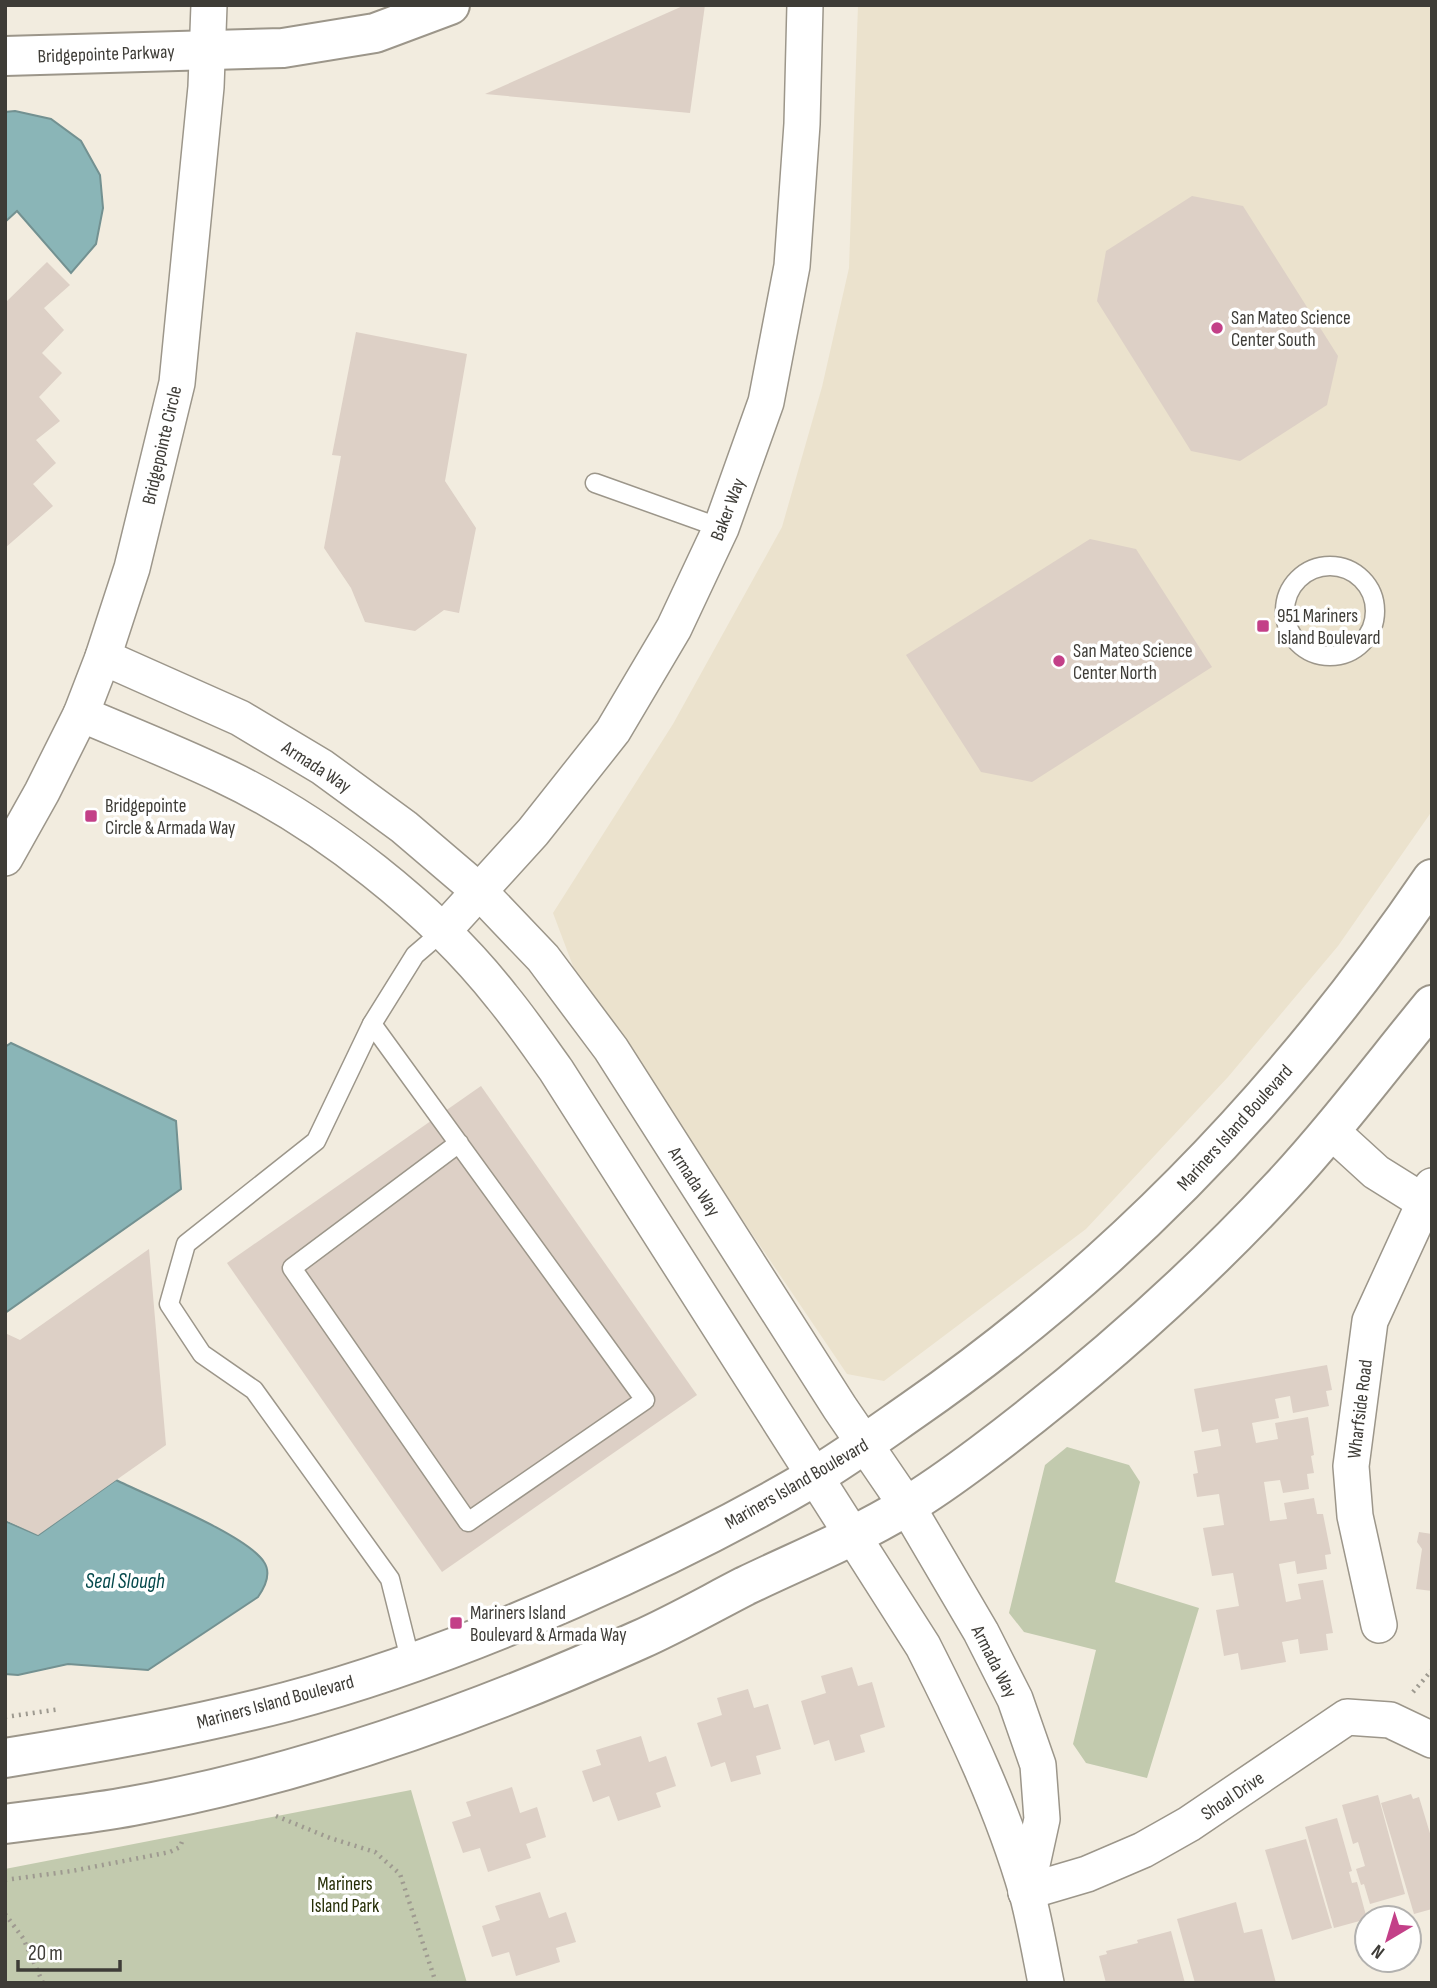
<svg xmlns="http://www.w3.org/2000/svg" width="1437" height="1988" font-family="'Sofia Sans Condensed',sans-serif">
  <style>
    .built { fill: #ebe2cd }
    .green { fill: #c2caae }
    .water { fill: #8ab5b7; stroke: #739191; stroke-width: 2 }
    .building { fill: #ddd0c6 }
    .lines { fill: none; stroke-linecap: round; stroke-linejoin: round }
    .service-casing { stroke: #9c968a; stroke-width: 21 }
    .minor-casing { stroke: #9c968a; stroke-width: 38 }
    .secondary-casing { stroke: #9c968a; stroke-width: 42 }
    .path { stroke: #9e9a90; stroke-width: 4.5; stroke-dasharray: 2 5; stroke-linecap: butt }
    .service { stroke: #fff; stroke-width: 18 }
    .minor { stroke: #fff; stroke-width: 35 }
    .secondary { stroke: #fff; stroke-width: 38 }
    .poi-dot { fill: #c34088; stroke: #fff; stroke-width: 2.5 }
    .labels { text-anchor: middle; stroke-width: 7; stroke-linejoin: round; paint-order: stroke }
    .street-label { font-size: 19px; fill: #3e3c37; stroke: #fff }
    .poi-label { font-size: 19px; fill: #3e3c37; stroke: #fff; text-anchor: start }
    .park-label { font-size: 19px; fill: #262e06; stroke: #fff }
    .water-label { font-size: 21px; font-style: italic; fill: #06494c; stroke: #fff }
  </style>
  <rect width="100%" height="100%" fill="#f2ecdf"/>
  <path class="built" d="M858 5H1432V811L1338 946 1228 1077 1086 1229 884 1381 847 1374 576 974 553 913 673 724 782 527 822 387 849 268Z"/>
  <g class="green">
    <path d="M1067 1447 1129 1465 1140 1482 1115 1582 1199 1608 1147 1778 1086 1763 1073 1744 1096 1650 1024 1632 1009 1613 1045 1465Z"/>
    <path d="M411 1790 467 1983H5V1869Z"/>
  </g>
  <g class="water">
    <path d="M15 111 51 119 81 141 100 175 103 208 96 244 71 273 17 211 5 222V112Z"/>
    <path d="M11 1043 176 1121 181 1189 5 1313V1047Z"/>
    <path d="M116 1480C148 1496 247 1535 264 1562 272 1574 265 1587 258 1597L148 1670 68 1664 18 1675 5 1674V1521L38 1535Z"/>
  </g>
  <g class="building">
    <path d="M685 5H705L690 113 485 94Z"/>
    <path d="M1192 196 1243 206 1338 356 1327 405 1240 461 1191 451 1097 301 1106 251Z"/>
    <path d="M47 262 70 285 44 308 64 330 42 353 62 373 39 397 60 421 36 440 56 463 33 484 53 506 5 548V303Z"/>
    <path d="M356 332 467 354 445 481 476 528 459 613 444 610 415 631 365 622 351 588 324 548 341 456 332 455Z"/>
    <path d="M1090 539 1136 549 1212 667 1032 782 981 772 906 655Z"/>
    <path d="M481 1086 697 1395 442 1572 227 1263Z"/>
    <path d="M149 1249 166 1445 38 1535 5 1520V1333L20 1340Z"/>
    <path d="M1327 1365 1332 1390 1326 1391 1329 1406 1293 1413 1290 1396 1275 1399 1279 1418 1252 1423 1256 1443 1278 1439 1275 1423 1308 1417 1314 1455 1311 1456 1314 1473 1307 1474 1309 1489 1283 1493 1280 1480 1264 1482 1270 1521 1287 1519 1284 1503 1314 1498 1317 1514H1323L1331 1554 1325 1555 1327 1569 1297 1574 1295 1561 1279 1564 1286 1602 1301 1599 1298 1584 1323 1580 1333 1633 1326 1634 1328 1650 1300 1654 1298 1639 1282 1642 1286 1662 1241 1670 1238 1653 1224 1656 1216 1610 1239 1606 1233 1573 1212 1576 1203 1528 1224 1525 1219 1494 1197 1497 1193 1474 1198 1473 1194 1451 1221 1446 1218 1429 1202 1432 1194 1389Z"/>
    <path d="M1419 1532 1432 1534V1591L1416 1589 1422 1549 1417 1542Z"/>
    <path d="M852 1667 858 1686 872 1682 885 1727 860 1735 865 1752 835 1761 829 1740 814 1745 801 1701 826 1693 821 1676Z"/>
    <path d="M748 1689 754 1708 768 1704 781 1749 756 1756 761 1774 731 1782 725 1762 711 1767 697 1723 722 1715 717 1698Z"/>
    <path d="M641 1736 649 1762 666 1756 676 1786 656 1793 661 1807 618 1821 609 1796 593 1802 582 1771 601 1765 596 1750Z"/>
    <path d="M512 1787 520 1813 537 1807 546 1837 526 1844 531 1858 488 1872 480 1848 463 1853 452 1822 471 1816 466 1802Z"/>
    <path d="M1411 1794 1413 1799 1419 1797 1432 1840V1909L1414 1914 1381 1803Z"/>
    <path d="M1378 1795 1405 1894 1370 1904 1364 1884 1361 1885 1356 1869 1365 1866 1358 1842 1353 1844 1342 1805Z"/>
    <path d="M1337 1818 1352 1871 1349 1872 1352 1883 1357 1882 1367 1919 1334 1928 1305 1827Z"/>
    <path d="M1306 1839 1332 1928 1292 1940 1265 1850Z"/>
    <path d="M540 1892 549 1918 566 1912 576 1942 556 1948 560 1962 516 1976 509 1952 492 1957 482 1926 500 1920 495 1906Z"/>
    <path d="M1236 1902 1244 1933 1262 1929 1276 1983H1195L1177 1919Z"/>
    <path d="M1171 1931 1185 1983H1106L1099 1956 1107 1954 1106 1951 1138 1943 1137 1940Z"/>
  </g>
  <g class="lines">
    <g class="service-casing">
      <g id="service">
        <path d="M595 483 721 528"/>
        <circle cx="1330" cy="611" r="45"/>
        <path d="M372 1024 645 1400 468 1522 292 1268 459 1143"/>
        <path d="M411 1663 390 1579 254 1390 202 1354 169 1304 186 1244 316 1141 372 1024 415 955 443 931"/>
      </g>
    </g>
    <g class="minor-casing">
      <g id="minor">
        <path d="M103 657 240 718 322 767 404 827 479 891 543 958 611 1049 840 1408 907 1506 981 1632 1015 1699 1038 1765 1042 1819 1026 1892"/>
        <path d="M81 714C128 734 176 753 222 775 322 822 434 910 502 997 521 1020 538 1045 556 1070L923 1646C963 1725 1003 1809 1027 1893 1035 1923 1040 1953 1046 1983"/>
        <path d="M5 858 42 792 81 714 103 657 132 568 177 383 206 87 209 5"/>
        <path d="M443 931 533 832 613 731 674 628 721 528 766 402 792 266 802 124 805 5"/>
        <path d="M1330 1130 1376 1172 1424 1202"/>
        <path d="M1379 1625 1355 1516 1351 1466 1370 1321 1432 1186"/>
        <path d="M1026 1892 1087 1874 1143 1850 1189 1824 1347 1717 1390 1720 1432 1740"/>
      </g>
    </g>
    <g class="secondary-casing">
      <g id="secondary">
        <path d="M5 56 283 48 375 33 450 5"/>
        <path d="M5 1758C99 1743 194 1726 286 1702 384 1676 479 1640 572 1599 654 1563 735 1523 812 1478 847 1457 880 1433 913 1410 1119 1267 1291 1086 1432 879"/>
        <path d="M5 1824C47 1818 90 1814 132 1806 307 1774 477 1713 639 1640 675 1624 710 1604 745 1586 799 1560 854 1538 905 1507 932 1491 958 1472 982 1454 1088 1374 1190 1285 1280 1188 1334 1130 1382 1066 1432 1005"/>
      </g>
    </g>
    <g class="path">
      <path d="M1413 1692 1432 1670"/>
      <path d="M5 1717 60 1709"/>
      <path d="M276 1816 330 1838 375 1852 400 1874 436 1983"/>
      <path d="M5 1880 72 1871 170 1852 180 1847 183 1839"/>
      <path d="M5 1914 23 1938 43 1983"/>
    </g>
    <use href="#service" class="service"/>
    <use href="#minor" class="minor"/>
    <use href="#secondary" class="secondary"/>
  </g>
  <g class="poi-dot">
    <circle cx="1217" cy="328" r="7"/>
    <rect x="1256" y="619" width="14" height="14" rx="3.5"/>
    <circle cx="1059" cy="661" r="7"/>
    <rect x="84" y="809" width="14" height="14" rx="3.5"/>
    <rect x="449" y="1616" width="14" height="14" rx="3.5"/>
  </g>
  <g class="labels">
    <g class="street-label">
      <text transform="translate(106 53) rotate(-2)" y="7">Bridgepointe Parkway</text>
      <text transform="translate(161 445) rotate(-77)" y="7">Bridgepointe Circle</text>
      <text transform="translate(727 509) rotate(-69)" y="7">Baker Way</text>
      <text transform="translate(317 766) rotate(33)" y="7">Armada Way</text>
      <text transform="translate(1234 1127) rotate(-48)" y="7">Mariners Island Boulevard</text>
      <text transform="translate(695 1181) rotate(57)" y="7">Armada Way</text>
      <text transform="translate(1359 1409) rotate(-83)" y="7">Wharfside Road</text>
      <text transform="translate(796 1483) rotate(-30)" y="7">Mariners Island Boulevard</text>
      <text transform="translate(995 1661) rotate(63)" y="7">Armada Way</text>
      <text transform="translate(275 1701) rotate(-15)" y="7">Mariners Island Boulevard</text>
      <text transform="translate(1232 1795) rotate(-34)" y="7">Shoal Drive</text>
    </g>
    <g class="poi-label">
      <text x="1231" y="324">San Mateo Science<tspan x="1231" dy="22">Center South</tspan></text>
      <text x="1277" y="622">951 Mariners<tspan x="1277" dy="22">Island Boulevard</tspan></text>
      <text x="1073" y="657">San Mateo Science<tspan x="1073" dy="22">Center North</tspan></text>
      <text x="105" y="812">Bridgepointe<tspan x="105" dy="22">Circle &amp; Armada Way</tspan></text>
      <text x="470" y="1619">Mariners Island<tspan x="470" dy="22">Boulevard &amp; Armada Way</tspan></text>
    </g>
    <g class="park-label">
      <text x="345" y="1890">Mariners<tspan x="345" dy="22">Island Park</tspan></text>
    </g>
    <g class="water-label">
      <text x="125" y="1588">Seal Slough</text>
    </g>
  </g>
  <rect width="1437" height="1988" fill="none" stroke="#3e3c37" stroke-width="14"/>
  <g transform="translate(1388 1939) rotate(218)"><circle r="33" fill="#ffffff" stroke="#b2b1af" stroke-width="2"/>
  <path d="M0-5L12 26L0 18L-12 26Z" fill="#c34088"/>
  <text y="-10" font-size="19" font-weight="bold" text-anchor="middle" fill="#3e3c37">N</text>
  </g>
  <path d="M18 1960v10h102v-10" fill="none" stroke="#3e3c37" stroke-width="3.5"/>
  <text x="28" y="1960" font-size="21" fill="#3e3c37" stroke="#ffffff" stroke-width="5" paint-order="stroke">20 m</text>
</svg>
